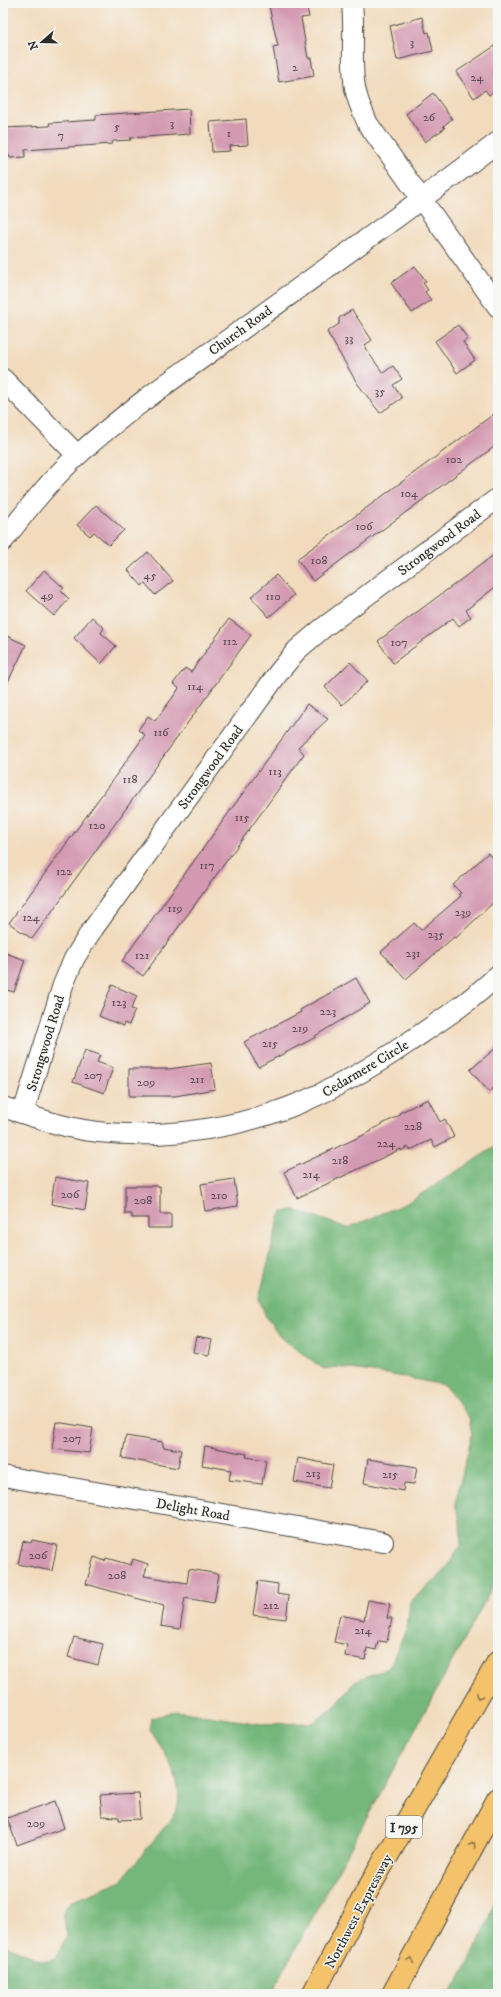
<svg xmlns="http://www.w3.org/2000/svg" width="501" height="1997" font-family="'IM FELL DW Pica',serif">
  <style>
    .forest { fill: #74b77a; stroke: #507152 }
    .building { fill: #d399b0 }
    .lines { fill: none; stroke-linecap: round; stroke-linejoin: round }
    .minor-casing { stroke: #494541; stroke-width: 22 }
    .motorway-casing { stroke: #494541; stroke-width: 24 }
    .minor { stroke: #fff; stroke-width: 20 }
    .motorway { stroke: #f3c26a; stroke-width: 22 }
    .oneway { stroke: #8f764a }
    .labels { text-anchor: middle; stroke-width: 3; stroke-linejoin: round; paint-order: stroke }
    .number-label { font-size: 12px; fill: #55464c }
    .shield { fill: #f6f6f2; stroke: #686867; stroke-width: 1 }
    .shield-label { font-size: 13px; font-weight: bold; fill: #2b2b2b }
    .street-label { font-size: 14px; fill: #2b2b2b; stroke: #f6f6f2 }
  </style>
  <rect width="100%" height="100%" fill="#f6f6f2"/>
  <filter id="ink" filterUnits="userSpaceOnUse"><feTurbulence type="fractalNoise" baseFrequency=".025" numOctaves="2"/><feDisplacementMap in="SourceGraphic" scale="8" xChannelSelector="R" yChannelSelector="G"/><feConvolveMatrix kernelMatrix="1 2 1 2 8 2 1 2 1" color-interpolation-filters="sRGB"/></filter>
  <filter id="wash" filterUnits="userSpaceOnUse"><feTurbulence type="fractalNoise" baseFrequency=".012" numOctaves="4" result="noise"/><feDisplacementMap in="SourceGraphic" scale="16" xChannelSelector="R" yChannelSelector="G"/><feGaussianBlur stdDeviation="0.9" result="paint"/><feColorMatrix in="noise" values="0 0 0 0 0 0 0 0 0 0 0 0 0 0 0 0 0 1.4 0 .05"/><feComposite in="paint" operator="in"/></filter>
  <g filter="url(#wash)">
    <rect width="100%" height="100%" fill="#f2dbbd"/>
    <g class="forest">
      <path d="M498 1145V1577L271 1994H3V1944L44 1962 55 1959 67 1936 63 1912 70 1902 120 1882 176 1813C186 1784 166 1754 150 1730L152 1718 176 1711 261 1724 313 1723 333 1708 355 1681 389 1668 407 1627 410 1602 444 1572 461 1545 460 1521 455 1503 472 1435 469 1417 444 1385 387 1374 336 1367 324 1369 280 1337 266 1317 259 1299 279 1217 282 1212 294 1210 348 1228 407 1203Z"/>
      <path d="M498 1891V1993L449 1994C472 1961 486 1930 498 1891Z"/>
    </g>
    <g id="blocks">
      <g class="building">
        <path d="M270 3H306L309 17 301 18 308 58H311L314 76 279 82 273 47 278 46 269 6Z"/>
        <path d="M422 17 426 33 429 32 433 51 397 60 390 26Z"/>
        <path d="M498 44V88L489 95 485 90 474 98 456 72Z"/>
        <path d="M433 93 452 119 443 126 445 128 425 142 406 114Z"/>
        <path d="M189 109 190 134 130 138 131 140 113 141 112 144 25 150V157L10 158 9 155H3V128L50 126 49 123 96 120V115Z"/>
        <path d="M246 119 248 145 229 146 230 151 212 152 210 122Z"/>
        <path d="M415 266 426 281 423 283 428 290 425 292 431 300 412 313 391 283Z"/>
        <path d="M352 310 372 340 365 345 366 346 365 348 383 373 393 366 402 379 393 385 402 398 380 413 357 383 327 332 339 324V318Z"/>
        <path d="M458 325 468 339 463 342 475 360 457 373 435 341Z"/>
        <path d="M498 411V444L313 581 297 559Z"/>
        <path d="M96 505 124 530 109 545 94 532 90 536 77 525Z"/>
        <path d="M148 552 173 581 155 595 145 583 142 586 128 570Z"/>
        <path d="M498 552V585L466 610 471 617 459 626 453 618 393 663 378 641Z"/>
        <path d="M44 570 64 588 61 591 69 599 54 616 26 591Z"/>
        <path d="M276 575 294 595 269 617 251 597Z"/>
        <path d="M92 617 104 628 101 633 116 646 101 664 74 638Z"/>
        <path d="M229 619 251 635 32 939 9 923 145 735 138 730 148 716 155 721 176 693 179 688 173 684 185 668 191 672Z"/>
        <path d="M3 634 26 645 3 692Z"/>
        <path d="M350 662 368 681 342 705 325 687Z"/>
        <path d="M307 704 328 719 298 747 304 754 143 976 122 961Z"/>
        <path d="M488 853 498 865V898L456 938 454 937 406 979 381 952 414 923 421 930 461 896 459 894 461 893 453 885Z"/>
        <path d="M3 952 25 960 14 992 3 989Z"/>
        <path d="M356 978 370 1003 315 1036 316 1037 258 1067 244 1042 301 1012 300 1010Z"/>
        <path d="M112 985 137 996 131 1009 135 1010 129 1025 124 1023 123 1026 99 1016Z"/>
        <path d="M498 1046V1084L489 1092 470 1070Z"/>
        <path d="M85 1050 100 1055 97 1062 113 1068 104 1093 73 1082Z"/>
        <path d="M211 1063 215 1089 175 1096H129V1069H169Z"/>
        <path d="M428 1099 440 1122 445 1119 454 1137 435 1147 431 1140 410 1150 408 1147 401 1151V1149L297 1198 284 1172 372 1131 371 1130 400 1115 399 1113Z"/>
        <path d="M55 1177 89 1183 85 1210 51 1204Z"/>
        <path d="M234 1179 238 1206 205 1211 201 1184Z"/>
        <path d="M125 1186H160V1214H171V1228H148V1218H132V1214H125Z"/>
        <path d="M196 1337 212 1340 209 1355 193 1352Z"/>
        <path d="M56 1422 93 1428 89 1453 52 1449Z"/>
        <path d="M126 1436 163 1442V1447L181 1450 178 1468 122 1458Z"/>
        <path d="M205 1446 247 1454 246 1457 266 1460 262 1484 229 1480 231 1470 202 1465Z"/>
        <path d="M298 1458 333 1465 329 1488 294 1482Z"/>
        <path d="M368 1459 417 1467 414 1484 404 1483 403 1491 364 1483Z"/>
        <path d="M32 1540 57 1545 52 1571 18 1564 23 1541 31 1543Z"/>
        <path d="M94 1557 105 1561 106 1558 131 1565 133 1559 148 1564 144 1576 187 1583 189 1569 219 1574 214 1603 185 1598 180 1629 161 1626 164 1606 86 1584Z"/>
        <path d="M258 1581 278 1584 277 1594 289 1596 286 1619 253 1615Z"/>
        <path d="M368 1600 390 1604 387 1618H392L387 1642 378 1641 376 1650 367 1648 365 1660 345 1656 347 1645 334 1642 340 1615 364 1620Z"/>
        <path d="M74 1637 103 1644 98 1665 68 1657Z"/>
        <path d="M138 1793 140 1819 119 1820V1817L102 1816 100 1795Z"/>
        <path d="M55 1801 64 1828 17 1845 7 1818Z"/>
      </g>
    </g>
  </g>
  <g filter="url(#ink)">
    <use href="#blocks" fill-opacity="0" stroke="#494541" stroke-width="1"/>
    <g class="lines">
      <g class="minor-casing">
        <g id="minor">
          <path d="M352 3C355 29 351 54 354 80 355 96 362 110 368 124L498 307"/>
          <path d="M3 379 77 455"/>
          <path d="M3 541C26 511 50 480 79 454 134 404 195 364 255 320 336 261 418 203 498 142"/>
          <path d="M3 1107C25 1114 47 1122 69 1127 98 1134 128 1135 157 1134 254 1130 329 1097 409 1042 440 1021 471 1001 498 975"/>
          <path d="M23 1113 63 985 74 959 90 933 279 672 297 650 323 628 498 498"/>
          <path d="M3 1476 383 1542"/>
        </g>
      </g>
      <g class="motorway-casing">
        <g id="motorway">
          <path d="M313 1994 366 1893 498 1662"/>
          <path d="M393 1994 498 1799"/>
        </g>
      </g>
      <use href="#minor" class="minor"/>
      <use href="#motorway" class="motorway"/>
    </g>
    <defs><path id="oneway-chevron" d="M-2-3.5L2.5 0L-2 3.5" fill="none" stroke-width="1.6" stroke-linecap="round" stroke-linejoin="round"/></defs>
    <g class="oneway">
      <use href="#oneway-chevron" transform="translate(479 1696) rotate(120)"/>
      <use href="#oneway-chevron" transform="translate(473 1845) rotate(-61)"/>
      <use href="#oneway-chevron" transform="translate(411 1960) rotate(-62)"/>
    </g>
  </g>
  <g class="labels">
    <g class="number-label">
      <text x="412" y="46">3</text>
      <text x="295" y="71">2</text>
      <text x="477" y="81">24</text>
      <text x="429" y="121">26</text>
      <text x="172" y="127">3</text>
      <text x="117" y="130">5</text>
      <text x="229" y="137">1</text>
      <text x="61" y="139">7</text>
      <text x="349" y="342">33</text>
      <text x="380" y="395">35</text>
      <text x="454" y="463">102</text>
      <text x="409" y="497">104</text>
      <text x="364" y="530">106</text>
      <text x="319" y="564">108</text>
      <text x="150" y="579">45</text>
      <text x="47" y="599">49</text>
      <text x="273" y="600">110</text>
      <text x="230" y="645">112</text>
      <text x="399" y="646">107</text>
      <text x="195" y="690">114</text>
      <text x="161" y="736">116</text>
      <text x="275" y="775">113</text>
      <text x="130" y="783">118</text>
      <text x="242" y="821">115</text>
      <text x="97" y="829">120</text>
      <text x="207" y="869">117</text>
      <text x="64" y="875">122</text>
      <text x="175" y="912">119</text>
      <text x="463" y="916">239</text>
      <text x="31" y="921">124</text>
      <text x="436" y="938">235</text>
      <text x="413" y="957">231</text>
      <text x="142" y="959">121</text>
      <text x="119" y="1006">123</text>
      <text x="328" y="1015">223</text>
      <text x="300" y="1032">219</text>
      <text x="270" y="1047">215</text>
      <text x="93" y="1079">207</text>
      <text x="197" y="1083">211</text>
      <text x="146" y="1086">209</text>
      <text x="413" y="1130">228</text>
      <text x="386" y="1147">224</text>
      <text x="340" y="1164">218</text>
      <text x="311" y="1178">214</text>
      <text x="70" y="1198">206</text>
      <text x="219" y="1199">210</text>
      <text x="143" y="1204">208</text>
      <text x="72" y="1442">207</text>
      <text x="313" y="1477">213</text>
      <text x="390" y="1478">215</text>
      <text x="38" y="1559">206</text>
      <text x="117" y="1579">208</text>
      <text x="271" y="1609">212</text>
      <text x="363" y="1634">214</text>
      <text x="36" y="1827">209</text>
    </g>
    <rect class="shield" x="386" y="1816" width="36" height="22" rx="3"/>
    <g class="shield-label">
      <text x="404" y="1832">I 795</text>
    </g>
    <g class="street-label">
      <text transform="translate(240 330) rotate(-36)" y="5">Church Road</text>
      <text transform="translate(439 542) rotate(-37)" y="5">Strongwood Road</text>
      <text transform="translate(210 767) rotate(-54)" y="5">Strongwood Road</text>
      <text transform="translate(45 1043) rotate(-73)" y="5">Strongwood Road</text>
      <text transform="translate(365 1068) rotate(-31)" y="5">Cedarmere Circle</text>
      <text transform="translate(193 1509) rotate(10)" y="5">Delight Road</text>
      <text transform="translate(358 1911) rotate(-62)" y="5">Northwest Expressway</text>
    </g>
  </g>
  <rect width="501" height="1997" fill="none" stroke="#f6f6f2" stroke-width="16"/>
  <g transform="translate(42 42) rotate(250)" stroke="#f6f6f2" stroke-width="3" paint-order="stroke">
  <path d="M0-3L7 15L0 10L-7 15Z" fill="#2b2b2b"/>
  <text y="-6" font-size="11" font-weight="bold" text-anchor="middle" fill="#2b2b2b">N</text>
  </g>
</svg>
